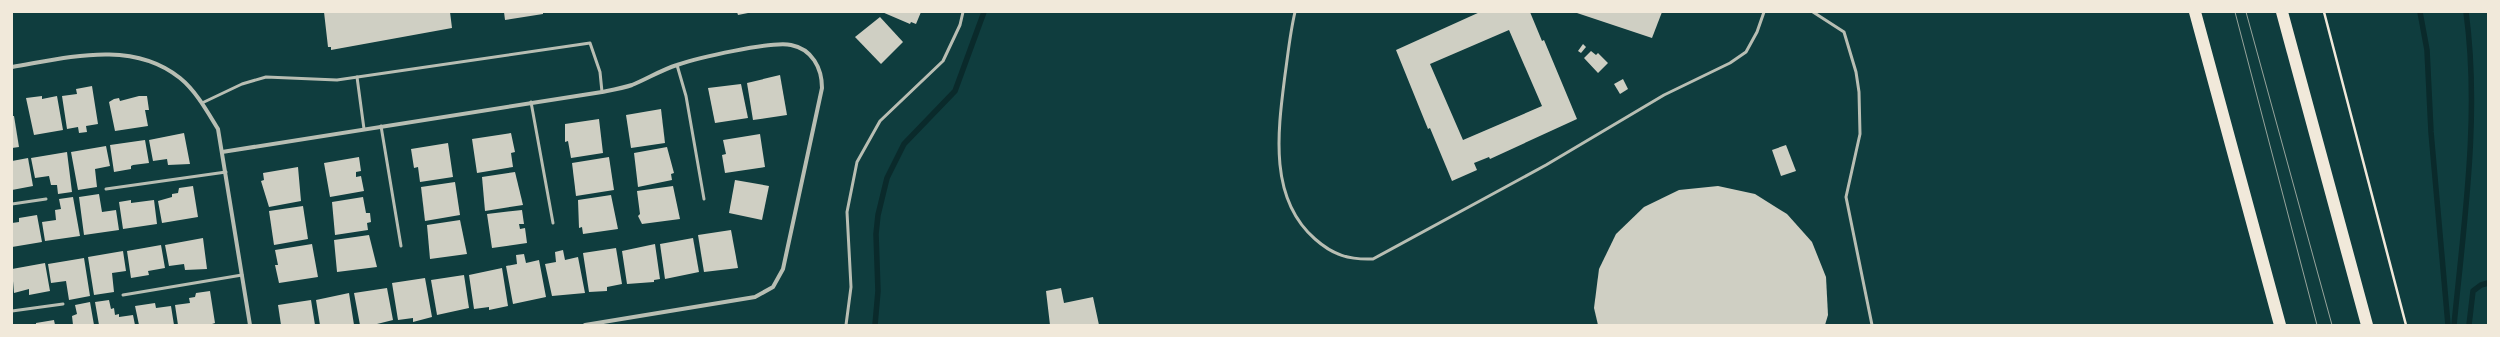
<svg xmlns="http://www.w3.org/2000/svg" width="2500" height="337" font-family="'IBM Plex Sans',sans-serif">
  <style>
    .lines { fill: none; stroke-linecap: round; stroke-linejoin: round }
    .stream { stroke: #0a2a2b; stroke-width: 5.5 }
    .building { fill: #cfcfc3; fill-rule: evenodd }
    .path { stroke: #f1e9da; stroke-width: 2.5 }
    .service { stroke: #b8beb3; stroke-width: 3 }
    .minor { stroke: #b8beb3; stroke-width: 4 }
    .motorway { stroke: #f1e9da; stroke-width: 12 }
    .tram { stroke: #97a49c; stroke-width: 1 }
  </style>
  <rect width="100%" height="100%" fill="#0f3d3e"/>
  <g class="lines">
    <g class="stream">
      <path d="M2420 12 2427 50 2431 132 2448 325"/>
      <path d="M875 325 878 291 876 234 878 215 887 178 904 144 955 91 984 12"/>
      <path d="M2454 325C2464 222 2480 115 2466 12"/>
      <path d="M2469 325 2473 291 2481 285 2488 283"/>
    </g>
  </g>
  <g class="building">
    <path d="M324 12H450L452 28 331 50V47H328Z"/>
    <path d="M504 12H543V14L505 20Z"/>
    <path d="M737 12H748V13L738 15Z"/>
    <path d="M882 12H921L916 24 911 22 910 24Z"/>
    <path d="M1480 12H1530L1542 41 1544 40 1577 119 1490 159 1489 157 1474 163 1477 170 1452 181 1430 128 1428 129 1396 50ZM1509 30 1542 106 1463 140 1430 64Z"/>
    <path d="M1574 12H1662L1652 38Z"/>
    <path d="M880 17 903 42 881 64 855 37Z"/>
    <path d="M1583 44 1586 47 1581 53 1578 51Z"/>
    <path d="M1591 51 1596 55 1598 53 1608 63 1598 73 1584 58Z"/>
    <path d="M780 75 787 115 753 120 747 83Z"/>
    <path d="M1623 79 1628 89 1620 94 1614 84Z"/>
    <path d="M741 84 748 118 715 123 708 88Z"/>
    <path d="M92 86 98 124 86 126 87 132 79 133 78 127 67 129 62 96 77 94 76 89Z"/>
    <path d="M42 96V99L57 96 63 130 34 135 26 98Z"/>
    <path d="M139 96H147L149 110H145L148 126 115 131 109 102 114 99 119 98 120 101Z"/>
    <path d="M661 109 665 143 631 148 626 115Z"/>
    <path d="M12 116H14L19 147 12 148Z"/>
    <path d="M599 119 603 153 571 158 568 141 565 142V124Z"/>
    <path d="M184 133 190 164 168 165 167 159 153 161 149 140Z"/>
    <path d="M511 133 515 152 511 153 513 167 477 173 472 139Z"/>
    <path d="M760 134 765 167 725 173 722 155 726 154 723 140Z"/>
    <path d="M145 140 149 163 133 165 131 166V169L114 172 110 145Z"/>
    <path d="M448 143 453 177 420 182 418 167 414 168 411 149Z"/>
    <path d="M1786 145 1796 171 1781 176 1772 150Z"/>
    <path d="M106 146 110 166 95 169 97 187 78 190 71 152Z"/>
    <path d="M667 147 674 173 671 174 672 180 638 187 634 153Z"/>
    <path d="M67 152 72 192 58 194 57 185H51L49 176 35 178 31 158Z"/>
    <path d="M359 157 361 171 356 172V177L361 176 364 191 330 197 324 163Z"/>
    <path d="M609 157 614 190 576 196 572 163Z"/>
    <path d="M28 158 33 186 12 190V161Z"/>
    <path d="M298 167 301 201 269 207 261 181 264 180 263 173Z"/>
    <path d="M515 172 523 205 485 211 482 177Z"/>
    <path d="M735 180 769 186 762 220 729 213Z"/>
    <path d="M455 182 460 215 425 221 421 187Z"/>
    <path d="M193 186 198 217 162 223 158 201 172 197V194L178 193 179 188Z"/>
    <path d="M673 186 680 219 642 224 638 216 640 214 637 191Z"/>
    <path d="M1718 186 1755 194 1787 214 1812 242 1826 277 1828 315 1825 325H1598L1594 308 1599 269 1616 234 1644 207 1679 190Z"/>
    <path d="M99 194 102 212 116 210 119 230 84 235 79 197Z"/>
    <path d="M611 195 618 229 583 234 582 227 579 228 578 200Z"/>
    <path d="M73 197 80 236 45 241 42 222 56 220 55 210 61 209 59 199Z"/>
    <path d="M363 197 366 213H370L371 222 367 223 368 230 335 235 332 202Z"/>
    <path d="M131 200V203L154 200 157 224 123 229 119 202Z"/>
    <path d="M303 206 308 239 274 245 269 211Z"/>
    <path d="M522 210 524 224H519L520 229 525 228 527 243 492 248 487 214Z"/>
    <path d="M37 215 42 242 12 247V223L19 222V218Z"/>
    <path d="M460 220 467 254 430 259 427 225Z"/>
    <path d="M731 230 738 268 704 272 698 235Z"/>
    <path d="M369 235 377 267 337 272 334 240Z"/>
    <path d="M203 238 207 269 185 270 184 264 169 266 165 245Z"/>
    <path d="M693 238 699 272 665 279 660 244Z"/>
    <path d="M312 244 318 277 279 283 275 265H278L275 250Z"/>
    <path d="M655 244 660 279 654 280V282L627 284 622 251Z"/>
    <path d="M161 245 165 268 148 271 149 275 131 278 127 251Z"/>
    <path d="M616 248 622 284 607 287V291L589 292 583 253Z"/>
    <path d="M563 250 565 260 578 257 585 293 552 296 545 264 556 262 555 252Z"/>
    <path d="M123 251 126 271 112 273 114 292 94 295 88 257Z"/>
    <path d="M524 254 526 263 539 260 546 297 513 304 506 266 517 264 516 255Z"/>
    <path d="M84 258 90 296 69 300 66 281 51 283 48 264Z"/>
    <path d="M45 263 50 291 29 295V289L14 293 12 269Z"/>
    <path d="M502 268 508 306 489 310V307L474 309 469 275Z"/>
    <path d="M464 275 469 308 437 315 431 280Z"/>
    <path d="M425 278 432 317 413 322V318L398 320 392 283Z"/>
    <path d="M387 288 393 320 373 325H360L354 293Z"/>
    <path d="M1061 288 1064 303 1093 297 1099 325H1050L1046 291Z"/>
    <path d="M210 291 215 323 209 325H178L175 305 190 303 189 298 195 297 196 293Z"/>
    <path d="M349 293 354 325H320L316 300Z"/>
    <path d="M109 300 111 309 114 308 115 315 119 314V317L133 315 135 325H99L95 302Z"/>
    <path d="M311 300 315 325H281L278 305Z"/>
    <path d="M90 302 94 325H73L72 316 77 314 75 305Z"/>
    <path d="M155 303 156 308 171 306 174 325H139L135 306Z"/>
    <path d="M54 320 55 325H36V323Z"/>
  </g>
  <g class="lines">
    <path class="path" d="M2324 12 2406 325"/>
    <g class="service">
      <path d="M1295 12C1290 33 1288 54 1285 75 1278 130 1268 198 1315 239 1333 255 1349 260 1373 259L1546 165 1664 95 1730 63 1746 52 1757 32 1764 12"/>
      <path d="M1813 12 1844 32 1856 72 1859 92 1860 134 1846 197 1872 325"/>
      <path d="M677 65 686 96 704 199"/>
      <path d="M357 77 364 129"/>
      <path d="M531 102 553 223"/>
      <path d="M202 103 242 84 266 77 337 80 590 43 600 72 602 92"/>
      <path d="M381 126 401 246"/>
      <path d="M106 189 226 172"/>
      <path d="M12 204 46 199"/>
      <path d="M123 295 242 275"/>
      <path d="M12 311 63 304"/>
      <path d="M846 325 851 287 847 212 857 162 880 121 943 61 960 25 963 12"/>
    </g>
    <g class="minor">
      <path d="M12 67C66 58 132 39 180 78 196 91 207 111 218 129L250 325"/>
      <path d="M222 152 602 92C612 90 623 88 632 85 647 79 661 70 677 65 697 58 771 41 791 45 812 49 822 68 822 88L783 269 773 287 755 297 585 325"/>
    </g>
    <g class="motorway">
      <path d="M2195 12 2280 325"/>
      <path d="M2282 12 2367 325"/>
    </g>
    <g class="tram">
      <path d="M2235 12 2317 325"/>
      <path d="M2246 12 2332 325"/>
    </g>
  </g>
  <rect width="2500" height="337" fill="none" stroke="#f1e9da" stroke-width="26"/>
</svg>
